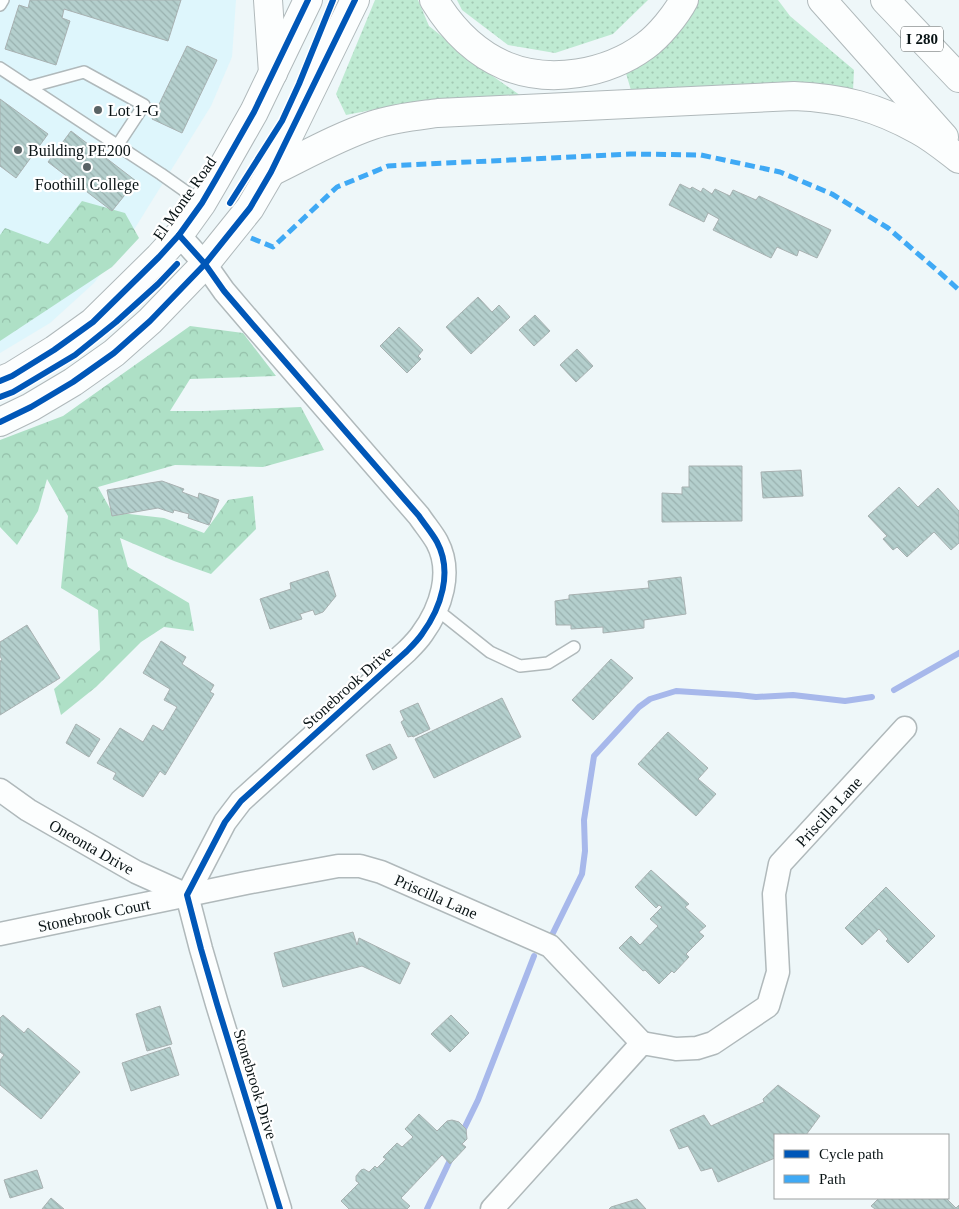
<svg xmlns="http://www.w3.org/2000/svg" width="959" height="1209" font-family="'Times New Roman',serif">
  <style>
    .built { fill: #def6fc }
    .grass { fill: url(#grass-dots) }
    .forest { fill: url(#forest-crowns) }
    .lines { fill: none; stroke-linecap: round; stroke-linejoin: round }
    .stream { stroke: #a7b8eb; stroke-width: 6 }
    .building { fill: url(#building-back-hatch); stroke: #a8b1b1 }
    .lane-casing { stroke: #b0b9bb; stroke-width: 14 }
    .street-casing { stroke: #b0b9bb; stroke-width: 25 }
    .secondary-casing { stroke: #b0b9bb; stroke-width: 30 }
    .highway-casing { stroke: #b0b9bb; stroke-width: 30 }
    .lane { stroke: #fcfefe; stroke-width: 11 }
    .street { stroke: #fcfefe; stroke-width: 22 }
    .secondary { stroke: #fcfefe; stroke-width: 28 }
    .highway { stroke: #fcfefe; stroke-width: 28 }
    .quiet { stroke: #3fa9f5; stroke-width: 5; stroke-dasharray: 10 5; stroke-linecap: butt }
    .cycleway-casing { stroke: #fff; stroke-width: 9 }
    .cycleway { stroke: #0057b8; stroke-width: 6 }
    .poi-dot { fill: #596365; stroke: #fff; stroke-width: 2 }
    .labels { text-anchor: middle; stroke-width: 4.5; stroke-linejoin: round; paint-order: stroke }
    .shield { fill: #fff; stroke: #535a5b; stroke-width: 1 }
    .shield-label { font-size: 15px; font-weight: bold; fill: #091315 }
    .poi-label { font-size: 16px; fill: #091315; stroke: #fff; text-anchor: start }
    .street-label { font-size: 16px; fill: #091315; stroke: #fff }
  </style>
  <defs>
    <pattern id="grass-dots" width="8" height="8" patternUnits="userSpaceOnUse" patternTransform="scale(1.25)"><rect width="8" height="8" fill="#beead2"/><path d="M2 2h.1M6 6h.1" fill="none" stroke="#a2c8b3" stroke-width="1.8" stroke-linecap="round"/></pattern>
    <pattern id="forest-crowns" width="20" height="18" patternUnits="userSpaceOnUse" patternTransform="scale(1.25)"><rect width="20" height="18" fill="#aee0c6"/><path d="M2 6a3 3 0 1 1 6 0M12 15a3 3 0 1 1 6 0" fill="none" stroke="#94bfa9"/></pattern>
    <pattern id="building-back-hatch" width="6" height="6" patternUnits="userSpaceOnUse" patternTransform="scale(1.25)"><rect width="6" height="6" fill="#b4cfcd"/><path d="M-1 5l2 2M0 0l6 6M5-1l2 2" fill="none" stroke="#99b1af"/></pattern>
  </defs>
  <rect width="100%" height="100%" fill="#eef7f9"/>
  <path class="built" d="M0 0H236L232 57 211 106 135 228 94 283 50 323 0 353Z"/>
  <g class="grass">
    <path d="M375 0H418L429 26 484 70 524 98 387 107 346 115 336 94Z"/>
    <path d="M457 0H648L613 34 555 53 508 45 462 10Z"/>
    <path d="M692 0H778L790 16 854 70 853 91 800 82 633 97 625 70Z"/>
  </g>
  <g class="forest">
    <path d="M82 201 125 213 139 238 112 267 0 341V235L5 228 48 244Z"/>
    <path d="M190 326 243 333 276 376 190 379 170 411H203L301 407 324 450 263 467 175 465 98 487 112 512 164 518 204 533 228 500 253 496 256 529 211 574 174 561 120 538 128 567 189 603 194 631 164 627 141 642 96 687 61 715 54 689 100 650 98 610 61 588 68 516 47 479 38 511 17 545 0 527V440L63 416Z"/>
  </g>
  <g class="lines">
    <g class="stream">
      <path d="M894 690 959 653"/>
      <path d="M552 935 582 874 585 851 584 820 594 756 639 707 650 699 676 691 738 695 756 697 793 695 845 701 872 697"/>
      <path d="M461 1135 478 1100 534 956"/>
      <path d="M427 1209 452 1156"/>
    </g>
  </g>
  <g class="building">
    <path d="M30 0H181L168 41 64 9 62 18 70 21 56 65 5 49 19 5 28 8Z"/>
    <path d="M187 46 217 60 182 133 152 119Z"/>
    <path d="M0 99 48 134 16 178 0 166Z"/>
    <path d="M71 131 136 181 112 211 48 162Z"/>
    <path d="M680 184 690 189 692 187 701 192 703 188 712 194 715 189 730 196 733 190 756 200 759 196 831 230 817 258 799 250 797 256 777 247 771 258 713 230 719 219 708 213 704 222 669 205Z"/>
    <path d="M478 297 492 312 499 305 510 317 471 354 446 327Z"/>
    <path d="M535 315 550 331 534 346 519 330Z"/>
    <path d="M399 327 423 350 418 356 421 359 407 373 380 346Z"/>
    <path d="M577 349 593 366 576 382 560 365Z"/>
    <path d="M689 466H742V521L662 522V493L682 494V487H689Z"/>
    <path d="M801 470 803 496 763 498 761 472Z"/>
    <path d="M162 481 184 489 182 492 198 498 199 493 219 500 209 525 188 518 189 514 174 510 173 513 158 508 112 516 107 490Z"/>
    <path d="M899 487 918 507 938 488 959 511V543L951 550 934 532 907 557 897 547 893 550 883 539 887 536 868 516Z"/>
    <path d="M328 571 336 596 323 612 315 615 313 610 300 614 302 619 270 629 260 599 291 589 290 583Z"/>
    <path d="M681 577 686 614 644 620V628L603 633V627L571 629V625H556L555 601 569 599V595L649 588 648 581Z"/>
    <path d="M27 625 60 678 0 715V661L2 660 0 656V642Z"/>
    <path d="M161 641 186 657 182 664 214 685 210 692 214 694 165 775 160 771 143 797 113 779 116 773 97 763 120 728 143 742 153 725 163 731 177 707 164 700 170 689 143 673Z"/>
    <path d="M611 659 633 678 593 720 572 700Z"/>
    <path d="M502 698 521 737 434 778 415 739Z"/>
    <path d="M418 703 430 729 413 737 412 736 408 737 401 722 404 720 400 711Z"/>
    <path d="M76 724 100 739 89 757 66 743Z"/>
    <path d="M668 732 708 768 698 779 716 794 696 816 638 764Z"/>
    <path d="M390 744 397 758 373 770 366 755Z"/>
    <path d="M651 870 689 904 685 907 706 926 699 932 704 936 686 954 689 957 674 973 672 971 659 984 645 970 643 971 619 948 631 936 640 945 658 926 650 919 662 907 659 905 656 908 635 887Z"/>
    <path d="M886 887 935 936 908 963 886 941 888 939 879 929 862 945 845 928Z"/>
    <path d="M353 932 357 945 359 938 410 963 400 984 362 966 283 987 274 953Z"/>
    <path d="M160 1006 172 1044 147 1051 136 1014Z"/>
    <path d="M3 1015 24 1033 28 1028 80 1072 41 1119 0 1085V1060L4 1055 0 1052V1018Z"/>
    <path d="M451 1015 469 1033 450 1052 431 1034Z"/>
    <path d="M170 1047 179 1075 131 1091 122 1063Z"/>
    <path d="M778 1085 820 1116 806 1135H775V1158L718 1182 712 1168 701 1171 688 1146 679 1149 670 1130 704 1115 711 1126 764 1102 763 1099Z"/>
    <path d="M419 1114 437 1131 447 1121 452 1120 459 1122 466 1129 467 1139 462 1144 466 1147 450 1164 442 1155 401 1198 410 1206 407 1209H349L341 1201 359 1183 356 1181V1176L361 1170 364 1169 369 1172 375 1166 377 1168 386 1159 383 1157 397 1143 402 1147 413 1137 405 1129Z"/>
    <path d="M37 1170 43 1188 10 1198 4 1180Z"/>
    <path d="M51 1198 64 1209H42Z"/>
    <path d="M879 1198H946L956 1208 959 1205V1209H875L871 1206Z"/>
    <path d="M637 1199 646 1209H609L611 1207Z"/>
  </g>
  <g class="lines">
    <g class="lane-casing">
      <g id="lane">
        <path d="M0 5 3 0"/>
        <path d="M0 68 161 174 202 203"/>
        <path d="M29 87 84 72 144 105 117 146"/>
        <path d="M436 609 490 652 520 666 548 663 574 647"/>
      </g>
    </g>
    <g class="street-casing">
      <g id="street">
        <path d="M179 235 205 264 224 291 254 326 419 516C425 525 432 533 437 542 453 572 441 608 422 634 418 640 412 646 407 651L241 801 225 822 187 895 201 949 217 1004 280 1209"/>
        <path id="s1" d="M0 790 28 810 136 872 187 895"/>
        <path id="s2" d="M0 934 246 883 338 866H360L381 872 550 946 642 1043"/>
        <path id="s3" d="M492 1209 642 1043 676 1049 697 1048 713 1043 768 1006 778 972 774 894 780 864 905 728"/>
      </g>
    </g>
    <g class="secondary-casing">
      <g id="secondary">
        <path d="M0 381 12 376 54 350 93 322 159 257 179 235 202 203 216 179 254 112 308 0"/>
        <path d="M0 422 31 407 73 382 114 353 150 321 205 264 250 208 271 172 355 0"/>
      </g>
    </g>
    <g class="highway-casing">
      <g id="highway">
        <path d="M268 0 273 73"/>
        <path d="M434 0C451 28 475 53 506 66 550 84 607 74 645 46 659 36 676 15 684 0"/>
        <path d="M822 0 944 137"/>
        <path d="M885 0 959 78"/>
        <path d="M271 172C304 156 337 137 373 125 394 118 416 116 438 113L794 96C842 98 877 107 918 130 933 138 946 149 959 159"/>
      </g>
    </g>
    <use href="#lane" class="lane"/>
    <use href="#street" class="street"/>
    <use href="#secondary" class="secondary"/>
    <use href="#highway" class="highway"/>
    <path class="quiet" d="M251 238 273 247 337 187 388 166 630 154 701 155 780 172 832 194 888 228 938 271 959 290"/>
    <g class="cycleway-casing">
      <g id="cycleway">
        <path d="M230 203 282 121 299 84 333 0"/>
        <path d="M179 235 205 264 224 291 254 326 419 516C425 525 432 533 437 542 453 572 441 608 422 634 418 640 412 646 407 651L241 801 225 822 187 895 201 949 217 1004 280 1209"/>
        <path d="M0 381 12 376 54 350 93 322 159 257 179 235 202 203 216 179 254 112 308 0"/>
        <path d="M0 397 13 392 75 355 116 322 158 284 177 264"/>
        <path d="M0 422 31 407 73 382 114 353 150 321 205 264 250 208 271 172 355 0"/>
      </g>
    </g>
    <use href="#cycleway" class="cycleway"/>
  </g>
  <g class="poi-dot">
    <circle cx="98" cy="110" r="5"/>
    <circle cx="18" cy="150" r="5"/>
    <circle cx="87" cy="167" r="5"/>
  </g>
  <g class="labels">
    <rect class="shield" x="901" y="26.5" width="42" height="25" rx="4"/>
    <g class="shield-label">
      <text x="922" y="44">I 280</text>
    </g>
    <g class="poi-label">
      <text x="108" y="116">Lot 1-G</text>
      <text x="28" y="156">Building PE200</text>
      <text x="87" y="190" text-anchor="middle">Foothill College</text>
    </g>
    <g class="street-label">
      <text transform="translate(184 198) rotate(-55)" y="6">El Monte Road</text>
      <text transform="translate(347 687) rotate(-42)" y="6">Stonebrook Drive</text>
      <text dy="6" stroke="none"><textPath href="#s3" startOffset="578">Priscilla Lane</textPath></text>
      <text dy="6" stroke="none"><textPath href="#s1" startOffset="108">Oneonta Drive</textPath></text>
      <text dy="6" stroke="none"><textPath href="#s2" startOffset="449">Priscilla Lane</textPath></text>
      <text dy="6" stroke="none"><textPath href="#s2" startOffset="96">Stonebrook Court</textPath></text>
      <text transform="translate(256 1084) rotate(73)" y="6">Stonebrook Drive</text>
    </g>
  </g>
  <rect x="774" y="1134" width="175" height="65" fill="#ffffff" stroke="#9da1a1"/>
  <rect x="784" y="1150" width="25" height="8" fill="#0057b8" stroke="#9da1a1"/>
  <text x="819" y="1159" font-size="15" fill="#091315">Cycle path</text>
  <rect x="784" y="1175" width="25" height="8" fill="#3fa9f5" stroke="#9da1a1"/>
  <text x="819" y="1184" font-size="15" fill="#091315">Path</text>
</svg>
